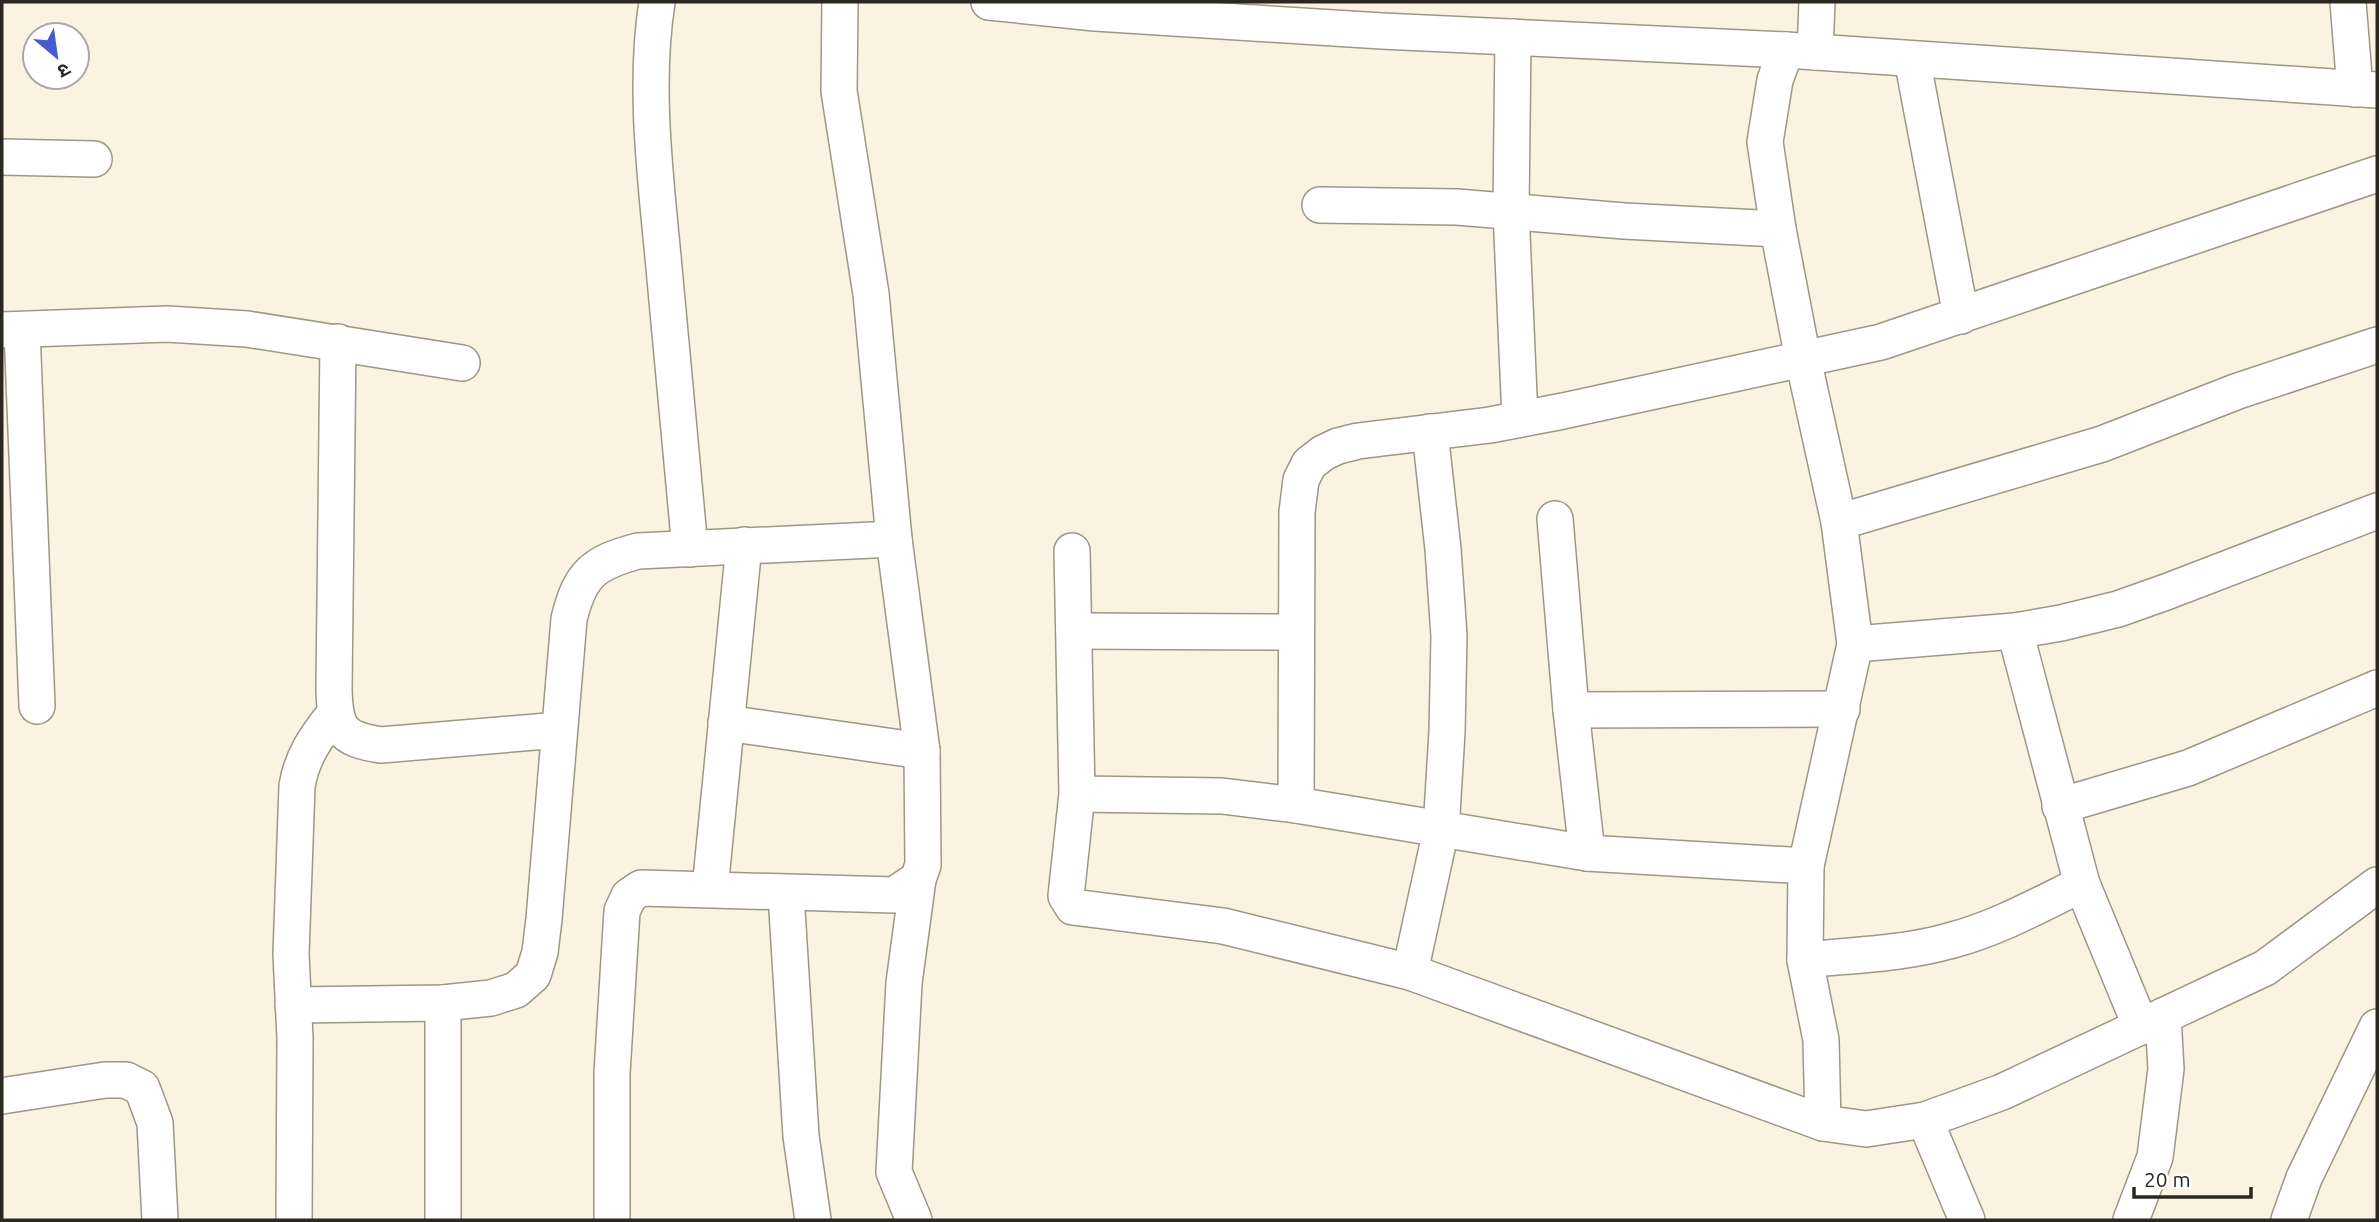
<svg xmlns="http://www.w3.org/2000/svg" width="2379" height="1222" font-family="Ubuntu,'Noto Sans Devanagari',sans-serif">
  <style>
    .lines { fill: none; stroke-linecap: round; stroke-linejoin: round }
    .street-casing { stroke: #9d9786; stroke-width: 38 }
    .street { stroke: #fff; stroke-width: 35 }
  </style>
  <rect width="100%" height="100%" fill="#faf3e1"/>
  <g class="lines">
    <g class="street-casing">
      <g id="street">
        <path d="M657 2C644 85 655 173 663 257 672 354 681 451 690 549"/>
        <path d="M989 2 1095 13 1382 31 1786 50 2377 90"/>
        <path d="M2348 2 2355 89"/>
        <path d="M1513 37 1511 211 1520 419"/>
        <path d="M1786 50 1775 80 1765 142 1778 229 1803 359 1839 522 1855 644 1806 866 1805 960 1821 1040 1823 1123"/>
        <path d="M1815 52 1817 2"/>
        <path d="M1912 59 1961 316"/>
        <path d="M2 157 94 159"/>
        <path d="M1320 205 1457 207 1624 221 1778 229"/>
        <path d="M2 330 167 324 247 329 462 363"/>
        <path d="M22 330 37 706"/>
        <path d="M338 342 334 689C335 729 341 739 381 745L559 730"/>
        <path d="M1555 519 1571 710 1587 853"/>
        <path d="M1839 522 2102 444 2238 391 2377 345"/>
        <path d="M1072 551 1077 794 1066 896 1073 907 1223 926 1410 972 1823 1123 1866 1129 1925 1120 2002 1092 2265 968 2377 885"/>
        <path d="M1074 631 1296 632"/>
        <path d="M2015 631 2082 884 2141 1027"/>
        <path d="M1855 644 2015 631 2061 623 2118 609 2166 592 2377 511"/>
        <path d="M1571 710 1842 709"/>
        <path d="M726 723 922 751"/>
        <path d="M1077 794 1222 796 1296 805 1587 853 1806 866"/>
        <path d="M1296 805 1297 512 1301 480 1309 464 1323 453 1338 446 1358 441 1490 425 1563 411 1881 342 2377 174"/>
        <path d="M2060 806 2188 768 2377 688"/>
        <path d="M710 889 744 545"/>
        <path d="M786 894 801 1136 813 1220"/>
        <path d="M1805 960C1852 955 1903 954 1949 941 1996 929 2039 905 2082 884"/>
        <path d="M1410 972 1441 830 1447 732 1449 636 1443 549 1430 432"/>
        <path d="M293 1005 443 1003 491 998 516 990 533 975 540 952 544 919 569 619C580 574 593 563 638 551L894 539"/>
        <path d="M2 1096 105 1080H126L142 1088 155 1123 160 1220"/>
        <path d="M1925 1120 1967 1220"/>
        <path d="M294 1220 295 1038 291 954 297 786C302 756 316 737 335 713"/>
        <path d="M443 1220V1003"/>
        <path d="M612 1220V1073L622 911 629 896 641 888 894 895 918 879 923 865 922 751 894 539 871 294 839 91 840 2"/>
        <path d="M914 1220 894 1172 904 983 918 879"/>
        <path d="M2131 1220 2155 1157 2166 1069 2163 1016"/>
        <path d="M2289 1220 2304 1178 2377 1027"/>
      </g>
    </g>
    <use href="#street" class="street"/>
  </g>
  <rect width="2379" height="1222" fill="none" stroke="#2a2821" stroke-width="7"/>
  <g transform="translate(56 56) rotate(151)"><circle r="33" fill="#ffffff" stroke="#aaa9a6" stroke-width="2"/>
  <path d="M0-5L12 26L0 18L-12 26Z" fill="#465cd0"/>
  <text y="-10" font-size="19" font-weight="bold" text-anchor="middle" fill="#2a2821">उ</text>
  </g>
  <path d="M2134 1187v10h117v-10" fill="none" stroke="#2a2821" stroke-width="3.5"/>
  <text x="2144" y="1187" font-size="21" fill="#2a2821" stroke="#ffffff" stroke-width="5" paint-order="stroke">20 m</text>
</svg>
